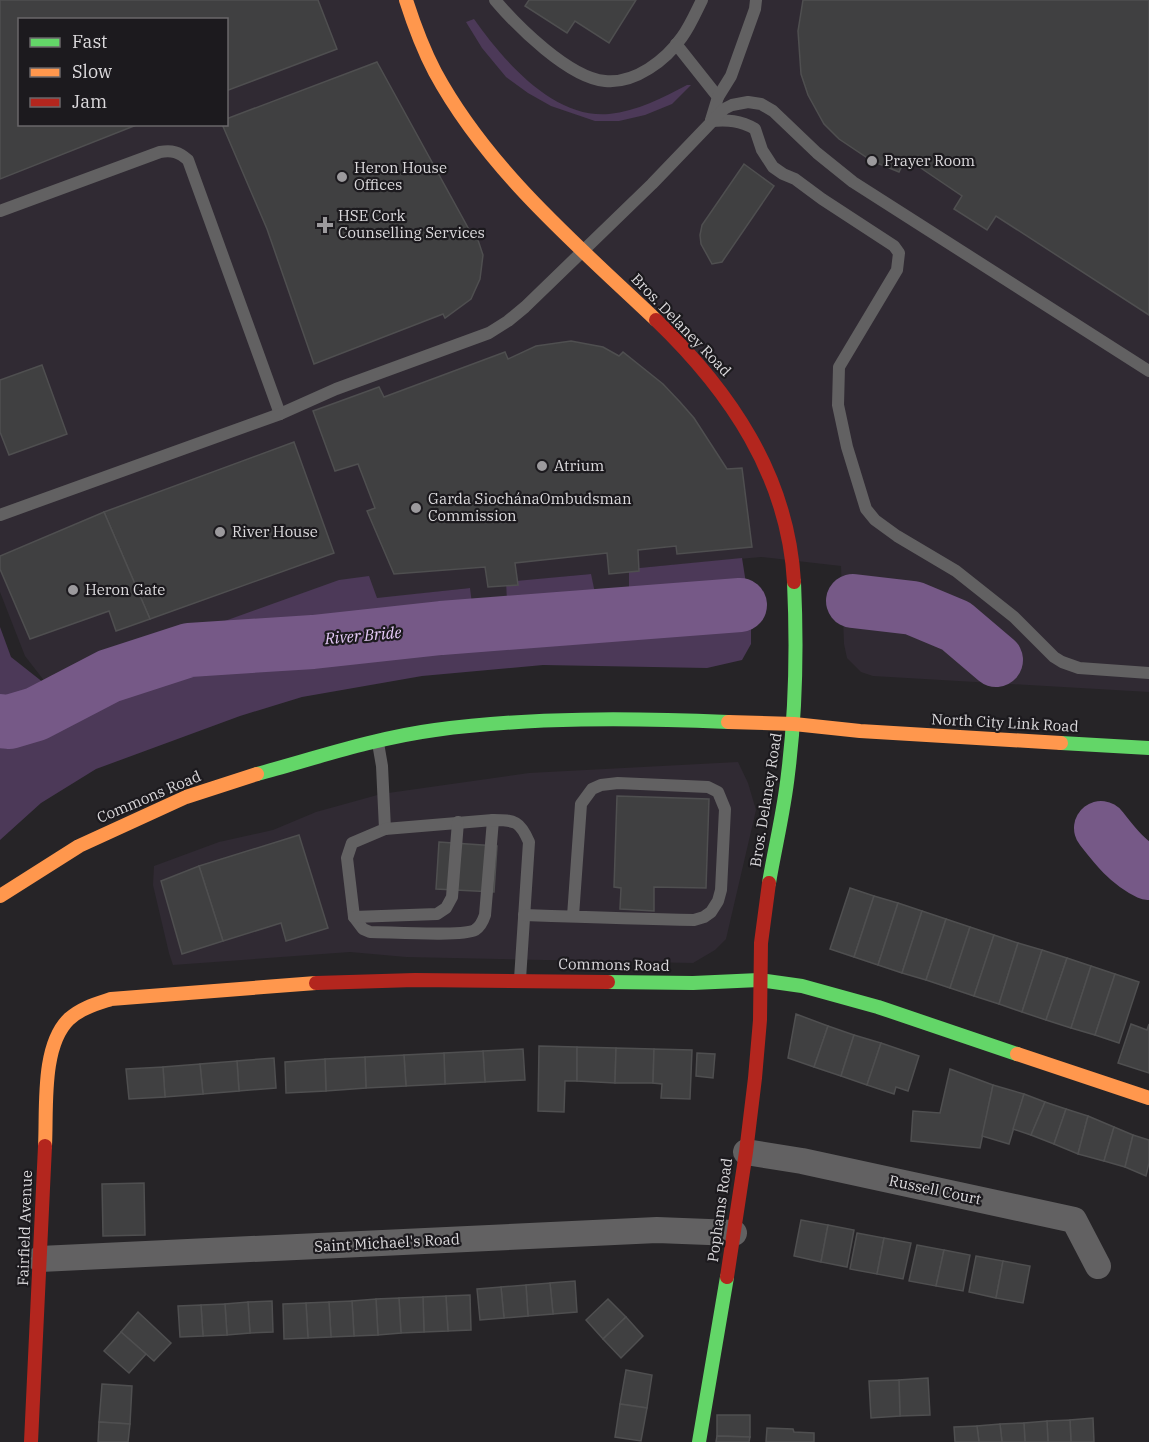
<svg xmlns="http://www.w3.org/2000/svg" width="1149" height="1442" font-family="'IBM Plex Serif',serif">
  <style>
    .built { fill: #302a33; fill-rule: evenodd }
    .green { fill: #4c3958 }
    .lines { fill: none; stroke-linecap: round; stroke-linejoin: round }
    .river { stroke: #765987; stroke-width: 54 }
    .building { fill: #404041; stroke: #4f4f50; stroke-width: 1.5 }
    .lane { stroke: #626162; stroke-width: 12 }
    .street { stroke: #626162; stroke-width: 26 }
    .fast { stroke: #63d668; stroke-width: 14 }
    .slow { stroke: #ff974d; stroke-width: 14 }
    .jam { stroke: #b3261e; stroke-width: 14 }
    .poi-dot { fill: #9c9a9d; stroke: #1c1a1e; stroke-width: 2 }
    .labels { text-anchor: middle; stroke-width: 4.5; stroke-linejoin: round; paint-order: stroke }
    .poi-label { font-size: 15px; fill: #dcdadd; stroke: #1c1a1e; text-anchor: start }
    .street-label { font-size: 15px; fill: #dcdadd; stroke: #1c1a1e }
    .water-label { font-size: 16px; font-style: italic; fill: #e6caf8; stroke: #1c1a1e }
  </style>
  <rect width="100%" height="100%" fill="#262427"/>
  <g class="built">
    <path d="M0 0H1149V692L873 676 861 672 847 658 844 644 841 566 761 557 629 569 630 589 595 593 590 574 506 583 508 601 471 604 469 588 377 599 144 651 97 667 49 687 25 656 0 592ZM20 20H226V124H20Z"/>
    <path d="M738 762 748 783 756 810 726 939 715 950 693 963 406 957 350 952 173 965 169 953 153 885 154 866 219 842 273 830 316 812 381 794 529 773Z"/>
  </g>
  <g class="green">
    <path d="M474 19C503 60 553 119 609 114 637 111 663 98 687 85H691L672 104 645 115 619 121H595L551 106 528 93 506 77 482 48 466 22Z"/>
    <path d="M742 558 751 615V644L742 660 707 668 543 665 422 676 302 697 240 716 96 769 41 803 0 840V627L11 657 49 687 97 667 339 580 369 576 377 598 470 588 472 604 507 601 506 582 591 574 595 593 629 589V569Z"/>
  </g>
  <g class="lines">
    <g class="river">
      <path d="M853 601 913 608 956 626 996 660"/>
      <path d="M0 721 9 722 36 714 109 676 189 650 313 642 441 628 740 605"/>
      <path d="M1101 828C1115 846 1128 863 1149 873"/>
    </g>
  </g>
  <g class="building">
    <path d="M0 0H318L337 49 226 91V20H20V124H139L0 179Z"/>
    <path d="M529 0H636L609 43 575 21 567 33 525 6Z"/>
    <path d="M803 0H1149V315L996 216 987 230 954 209 962 196 906 158 899 172 872 161 839 139 824 124 808 95 801 74 798 31Z"/>
    <path d="M377 62 471 233 475 231 483 255 480 279 471 299 445 318 443 314 314 364 267 229 222 124H226V119Z"/>
    <path d="M744 164 774 186 722 262 712 264 701 244 700 235 702 225Z"/>
    <path d="M571 341 603 347 619 356 623 352 663 384 680 402 694 418 727 469 742 468 752 547 677 554 676 546 638 550 639 571 609 574 607 553 515 563 518 585 488 587 485 567 394 574 367 511 375 508 358 464 335 471 313 411 379 387 384 397 505 352 508 359 536 346Z"/>
    <path d="M42 365 67 434 9 455 0 432V380Z"/>
    <path d="M294 442 334 553 150 619 104 512Z"/>
    <path d="M104 512 150 619 116 631 109 611 30 639 0 569V556Z"/>
    <path d="M617 796 709 799 706 888 654 887V911L620 909 621 888 614 887Z"/>
    <path d="M299 835 328 928 286 941 281 923 223 941 199 866Z"/>
    <path d="M439 842 497 846 494 892 436 889Z"/>
    <path d="M199 866 223 941 182 954 161 881Z"/>
    <path d="M850 888 874 896 854 957 830 949Z"/>
    <path d="M874 896 898 903 878 965 854 957Z"/>
    <path d="M898 903 922 911 902 973 878 965Z"/>
    <path d="M922 911 946 919 926 980 902 973Z"/>
    <path d="M946 919 970 927 950 988 926 980Z"/>
    <path d="M970 927 994 935 974 996 950 988Z"/>
    <path d="M994 935 1018 943 999 1004 974 996Z"/>
    <path d="M1018 943 1042 950 1022 1012 999 1004Z"/>
    <path d="M1042 950 1067 958 1046 1020 1022 1012Z"/>
    <path d="M1067 958 1091 966 1071 1028 1046 1020Z"/>
    <path d="M1091 966 1115 974 1095 1035 1071 1028Z"/>
    <path d="M1115 974 1139 982 1119 1043 1095 1035Z"/>
    <path d="M796 1014 828 1026 814 1067 788 1058Z"/>
    <path d="M1131 1024 1147 1030 1149 1024V1073L1118 1063Z"/>
    <path d="M828 1026 854 1035 841 1076 814 1067Z"/>
    <path d="M854 1035 881 1043 867 1085 841 1076Z"/>
    <path d="M881 1043 919 1056 908 1091 896 1087 894 1094 867 1085Z"/>
    <path d="M539 1046 577 1047V1081H565L564 1112 538 1111Z"/>
    <path d="M577 1047 616 1048 615 1083 577 1081Z"/>
    <path d="M616 1048 654 1049 653 1083H615Z"/>
    <path d="M523 1049 525 1080 485 1082 483 1051Z"/>
    <path d="M654 1049 692 1050 690 1099 661 1098 662 1084 653 1083Z"/>
    <path d="M483 1051 485 1082 445 1084 444 1053Z"/>
    <path d="M444 1053 445 1084 406 1086 404 1055Z"/>
    <path d="M697 1053 715 1054 713 1078 696 1076Z"/>
    <path d="M404 1055 406 1086 366 1088 365 1057Z"/>
    <path d="M365 1057 366 1088 326 1091 325 1059Z"/>
    <path d="M274 1058 276 1088 239 1091 237 1061Z"/>
    <path d="M325 1059 326 1091 286 1093 285 1062Z"/>
    <path d="M237 1061 239 1091 203 1094 200 1064Z"/>
    <path d="M200 1064 203 1094 165 1097 163 1067Z"/>
    <path d="M163 1067 165 1097 129 1099 126 1069Z"/>
    <path d="M950 1069 993 1085 980 1148 911 1141 913 1111 940 1113Z"/>
    <path d="M993 1085 1024 1094 1009 1144 982 1136Z"/>
    <path d="M1024 1094 1045 1102 1031 1135 1013 1129Z"/>
    <path d="M1045 1102 1066 1109 1054 1144 1031 1135Z"/>
    <path d="M1066 1109 1088 1116 1078 1154 1054 1144Z"/>
    <path d="M1088 1116 1114 1127 1104 1161 1078 1154Z"/>
    <path d="M1114 1127 1133 1135 1125 1167 1104 1161Z"/>
    <path d="M1133 1135 1149 1140V1163L1146 1176 1125 1167Z"/>
    <path d="M144 1183 145 1235 103 1236 102 1184Z"/>
    <path d="M801 1220 828 1225 821 1262 794 1256Z"/>
    <path d="M828 1225 854 1230 847 1267 821 1262Z"/>
    <path d="M857 1233 884 1238 877 1274 850 1269Z"/>
    <path d="M884 1238 911 1243 903 1279 877 1274Z"/>
    <path d="M917 1245 944 1250 936 1286 909 1281Z"/>
    <path d="M944 1250 970 1255 963 1291 936 1286Z"/>
    <path d="M976 1256 1003 1261 996 1298 969 1292Z"/>
    <path d="M1003 1261 1030 1266 1023 1303 996 1298Z"/>
    <path d="M575 1281 577 1312 553 1314 550 1283Z"/>
    <path d="M550 1283 553 1314 528 1316 526 1285Z"/>
    <path d="M526 1285 528 1316 504 1318 501 1287Z"/>
    <path d="M501 1287 504 1318 480 1320 477 1289Z"/>
    <path d="M470 1295 471 1330 448 1331 446 1296Z"/>
    <path d="M446 1296 448 1331 424 1332 423 1297Z"/>
    <path d="M423 1297 424 1332 401 1333 399 1298Z"/>
    <path d="M399 1298 401 1333 378 1335 376 1299Z"/>
    <path d="M376 1299 378 1335 354 1336 352 1301Z"/>
    <path d="M608 1299 626 1317 603 1339 586 1320Z"/>
    <path d="M272 1301 273 1332 250 1333 248 1302Z"/>
    <path d="M352 1301 354 1336 331 1337 329 1302Z"/>
    <path d="M248 1302 250 1333 227 1335 225 1304Z"/>
    <path d="M329 1302 331 1337 308 1338 306 1303Z"/>
    <path d="M306 1303 308 1338 284 1339 283 1304Z"/>
    <path d="M225 1304 227 1335 203 1336 201 1305Z"/>
    <path d="M201 1305 203 1336 180 1337 178 1306Z"/>
    <path d="M138 1312 171 1343 154 1361 121 1332Z"/>
    <path d="M626 1317 643 1336 621 1358 603 1339Z"/>
    <path d="M121 1332 146 1354 129 1373 104 1351Z"/>
    <path d="M626 1370 652 1375 647 1408 620 1404Z"/>
    <path d="M928 1378 930 1415 900 1416 899 1380Z"/>
    <path d="M899 1380 900 1416 871 1418 869 1381Z"/>
    <path d="M102 1384 132 1386 130 1424 99 1422Z"/>
    <path d="M620 1404 647 1408 641 1441 615 1437Z"/>
    <path d="M717 1415H750V1437L717 1436Z"/>
    <path d="M1093 1418 1094 1442H1071L1070 1420Z"/>
    <path d="M1070 1420 1071 1442H1048L1047 1421Z"/>
    <path d="M1047 1421 1048 1442H1025L1024 1423Z"/>
    <path d="M99 1422 130 1424 128 1442H98Z"/>
    <path d="M1024 1423 1025 1442H1002L1000 1424Z"/>
    <path d="M1000 1424 1002 1442H979L977 1426Z"/>
    <path d="M977 1426 979 1442H955L954 1427Z"/>
    <path d="M767 1428 793 1429 794 1432 814 1433V1442H766Z"/>
    <path d="M717 1436 750 1437 749 1442H716Z"/>
  </g>
  <g class="lines">
    <g class="lane">
      <path d="M495 0C517 26 569 78 605 81 635 84 666 60 682 37 690 26 696 12 702 0"/>
      <path d="M676 44 718 97"/>
      <path d="M711 120 718 97 731 76 755 9 756 0"/>
      <path d="M711 121C728 120 740 120 755 129L762 150 773 167 783 174 795 179 822 199 894 246 899 253 897 270 839 367 838 405 847 447 866 509 875 520 897 536 956 571 1014 617 1054 657 1062 662 1079 668 1149 673"/>
      <path d="M0 211 160 152C172 150 179 152 188 160L280 414"/>
      <path d="M0 515 280 414 336 389 489 333 508 321 525 307 652 184 724 109 732 105 748 102 761 104 773 111 817 153 853 182 1149 371"/>
      <path d="M378 743 382 766 385 829 352 843 347 858 354 917 363 929 370 932C389 932 462 937 475 930 480 927 483 921 485 915L493 820"/>
      <path d="M385 829 493 820C515 820 520 821 529 842L520 979"/>
      <path d="M524 915C581 917 638 919 694 920L704 917 711 912 718 901 721 890 725 809 718 792 708 787 618 783 601 785 592 789 581 804 573 916"/>
      <path d="M354 917 437 914 446 908 452 897 458 822"/>
    </g>
    <g class="street">
      <path d="M746 1152 802 1161 1074 1220 1098 1266"/>
      <path d="M40 1259 657 1230 734 1233"/>
    </g>
    <g class="fast">
      <path d="M1061 743 1149 748"/>
      <path d="M257 774C316 758 375 738 435 730 531 717 632 718 728 722"/>
      <path d="M769 883C775 847 784 811 788 774 796 710 797 646 794 582"/>
      <path d="M608 982 693 983 759 980 802 986 878 1007 1017 1054"/>
      <path d="M699 1442 727 1277"/>
    </g>
    <g class="slow">
      <path d="M406 0C414 25 423 49 435 72 488 170 576 244 656 320"/>
      <path d="M728 722 794 724 860 731 1061 743"/>
      <path d="M0 896 79 846 186 797 257 774"/>
      <path d="M1017 1054 1149 1098"/>
      <path d="M45 1146C47 1109 41 1046 69 1019 81 1008 96 1004 111 999L316 983"/>
    </g>
    <g class="jam">
      <path d="M656 320C730 391 788 476 794 582"/>
      <path d="M316 983 415 980 608 982"/>
      <path d="M727 1277 746 1152 755 1078 760 1020 761 943 769 883"/>
      <path d="M31 1442 45 1146"/>
    </g>
  </g>
  <g class="poi-dot">
    <circle cx="872" cy="161" r="6"/>
    <circle cx="342" cy="177" r="6"/>
    <path d="M322 216h6v6h6v6h-6v6h-6v-6h-6v-6h6z"/>
    <circle cx="542" cy="466" r="6"/>
    <circle cx="416" cy="508" r="6"/>
    <circle cx="220" cy="532" r="6"/>
    <circle cx="73" cy="590" r="6"/>
  </g>
  <g class="labels">
    <g class="poi-label">
      <text x="884" y="166">Prayer Room</text>
      <text x="354" y="173">Heron House<tspan x="354" dy="17">Offices</tspan></text>
      <text x="338" y="221">HSE Cork<tspan x="338" dy="17">Counselling Services</tspan></text>
      <text x="554" y="471">Atrium</text>
      <text x="428" y="504">Garda SiochánaOmbudsman<tspan x="428" dy="17">Commission</tspan></text>
      <text x="232" y="537">River House</text>
      <text x="85" y="595">Heron Gate</text>
    </g>
    <g class="street-label">
      <text transform="translate(681 325) rotate(46)" y="5">Bros. Delaney Road</text>
      <text transform="translate(1005 723) rotate(3)" y="5">North City Link Road</text>
      <text transform="translate(149 797) rotate(-23)" y="5">Commons Road</text>
      <text transform="translate(766 800) rotate(-81)" y="5">Bros. Delaney Road</text>
      <text transform="translate(614 965) rotate(1)" y="5">Commons Road</text>
      <text transform="translate(935 1190) rotate(12)" y="5">Russell Court</text>
      <text transform="translate(720 1210) rotate(-82)" y="5">Pophams Road</text>
      <text transform="translate(25 1228) rotate(-88)" y="5">Fairfield Avenue</text>
      <text transform="translate(387 1243) rotate(-3)" y="5">Saint Michael's Road</text>
    </g>
    <g class="water-label">
      <text transform="translate(363 635) rotate(-5)" y="6">River Bride</text>
    </g>
  </g>
  <rect x="18" y="18" width="210" height="108" fill="#1c1a1e" stroke="#69676a" stroke-width="1.5"/>
  <rect x="30" y="38" width="30" height="9" fill="#63d668" stroke="#69676a" stroke-width="1.5"/>
  <text x="72" y="48" font-size="18" fill="#dcdadd">Fast</text>
  <rect x="30" y="68" width="30" height="9" fill="#ff974d" stroke="#69676a" stroke-width="1.5"/>
  <text x="72" y="78" font-size="18" fill="#dcdadd">Slow</text>
  <rect x="30" y="98" width="30" height="9" fill="#b3261e" stroke="#69676a" stroke-width="1.5"/>
  <text x="72" y="108" font-size="18" fill="#dcdadd">Jam</text>
</svg>
